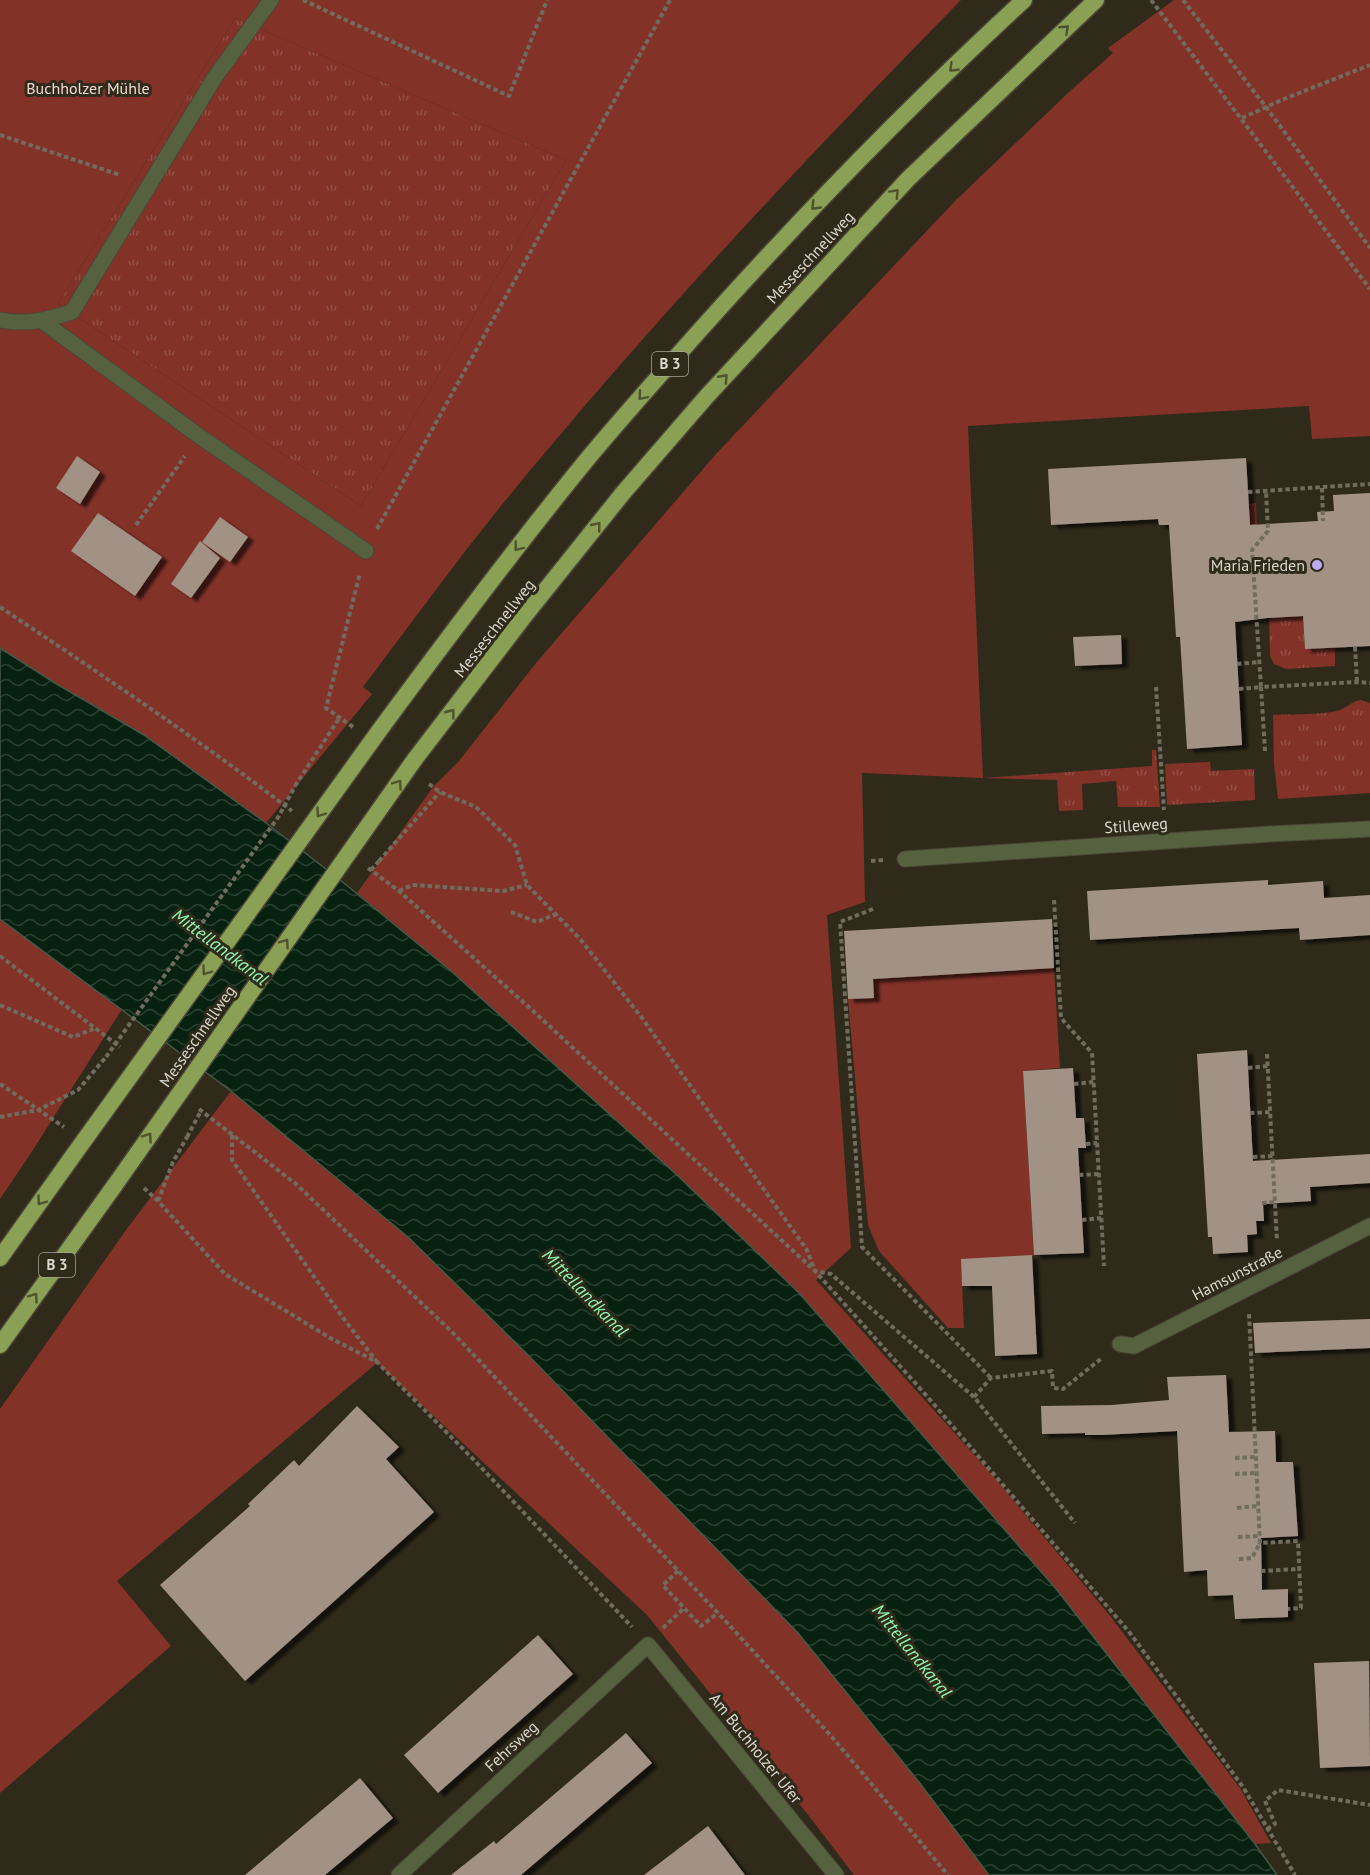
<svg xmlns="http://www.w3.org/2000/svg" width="1370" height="1875" font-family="'PT Sans',sans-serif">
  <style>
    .grass { fill: url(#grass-tufts) }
    .green { fill: #833228; fill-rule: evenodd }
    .water { fill: url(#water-waves); stroke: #465849; stroke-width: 1.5 }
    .building { fill: #a29285; filter: url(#shadow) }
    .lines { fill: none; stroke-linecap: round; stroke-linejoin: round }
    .service-casing { stroke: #4b4637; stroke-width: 17 }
    .minor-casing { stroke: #4b4637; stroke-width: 17 }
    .trunk-casing { stroke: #4b4637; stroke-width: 19 }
    .path { stroke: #706c5e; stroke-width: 4; stroke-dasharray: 4.5 3; stroke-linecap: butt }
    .service { stroke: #566140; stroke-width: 15 }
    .minor { stroke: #566140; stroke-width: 15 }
    .trunk { stroke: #8aa054; stroke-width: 16 }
    .trunk-bridge-casing { stroke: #4b4637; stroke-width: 19; stroke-linecap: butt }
    .path-bridge { stroke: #706c5e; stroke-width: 4; stroke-dasharray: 4.5 3; stroke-linecap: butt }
    .trunk-bridge { stroke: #8aa054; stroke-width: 16 }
    .oneway { stroke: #4f532e }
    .poi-dot { fill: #bea9f5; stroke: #2f2a1a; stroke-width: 2 }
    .labels { text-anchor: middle; stroke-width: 6; stroke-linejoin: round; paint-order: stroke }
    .shield { fill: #2f2a1a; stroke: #a7a499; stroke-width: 1.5 }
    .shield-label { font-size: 15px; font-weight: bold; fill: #dbd8cf }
    .park-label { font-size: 16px; fill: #f3dad5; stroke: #2f2a1a }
    .street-label { font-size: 16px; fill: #dbd8cf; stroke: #2f2a1a }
    .poi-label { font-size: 16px; fill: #dbd8cf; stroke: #2f2a1a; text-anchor: end }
    .water-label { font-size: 18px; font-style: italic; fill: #8cfab1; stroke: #2f2a1a }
  </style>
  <defs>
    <pattern id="grass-tufts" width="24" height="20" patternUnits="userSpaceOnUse" patternTransform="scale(1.5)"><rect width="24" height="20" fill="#833228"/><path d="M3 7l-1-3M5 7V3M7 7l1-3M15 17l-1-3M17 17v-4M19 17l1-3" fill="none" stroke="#944f46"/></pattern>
    <pattern id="water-waves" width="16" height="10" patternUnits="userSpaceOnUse" patternTransform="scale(1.5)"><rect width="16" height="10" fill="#062110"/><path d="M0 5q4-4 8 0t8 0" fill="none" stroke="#2a4032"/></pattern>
    <filter id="shadow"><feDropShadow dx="6" dy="4" stdDeviation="1.5" flood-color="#0009"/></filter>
  </defs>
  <rect width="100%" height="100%" fill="#2f2a1a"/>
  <g class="grass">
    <path d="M235 18 566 160 361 506 58 304Z"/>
    <path d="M1256 503 1257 529 1232 559 1250 520 1249 504Z"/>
    <path d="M1303 615 1305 649 1335 648V666L1286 669 1274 664 1270 656 1269 617Z"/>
    <path d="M1361 700 1370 703V793L1278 799 1274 764 1273 715C1289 714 1327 715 1340 710 1348 707 1352 701 1361 700Z"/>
    <path d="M1152 750H1156L1160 807H1118L1116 781 1082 784 1083 810 1059 811 1057 780 983 778 1152 766Z"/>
    <path d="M1210 762 1211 771 1254 769 1255 800 1167 805 1165 764Z"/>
  </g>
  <g class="green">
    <path d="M0 0H961C803 161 648 326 505 501 456 561 410 625 363 687L372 694 266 823 144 735 55 683 0 648ZM235 18 566 160 361 506 58 304Z"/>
    <path d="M1174 0H1370V436L1312 439 1309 406 968 426 983 778 862 773 865 902 827 915 851 1248 816 1280 988 1470 1111 1617 1240 1788 1271 1843 1255 1844 1057 1590 800 1294 678 1176 451 971 357 893 433 787 459 761 536 663 716 454 956 200 1069 92 1113 53 1108 48Z"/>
    <path d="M0 919 122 1009 31 1153 0 1199Z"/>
    <path d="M1054 968 1060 1068 1023 1071 1034 1256 961 1260 964 1328H948L879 1251 868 1225 848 999 874 998 873 979Z"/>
    <path d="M231 1091 408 1237 530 1357 798 1633 919 1782 989 1875H854L809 1816 647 1615 377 1363 117 1581 171 1646 0 1793V1409L126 1230Z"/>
  </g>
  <path class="water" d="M0 648 55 683 144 735 266 823 339 879 451 971 678 1176 800 1294 1057 1590 1255 1844 1277 1875H989L919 1782 798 1633 530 1357 408 1237 231 1091 0 919Z"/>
  <g class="building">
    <path d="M77 456 100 472 80 504 56 488Z"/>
    <path d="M1246 458 1250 525 1318 521 1317 512 1334 511 1333 495 1370 493V646L1305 649 1303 616 1267 618 1235 622 1242 745 1187 749 1180 637H1176L1169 525H1159L1158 519 1051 525 1048 469Z"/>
    <path d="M98 513 162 557 135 596 71 551Z"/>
    <path d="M220 517 248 537 230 562 202 542Z"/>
    <path d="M200 541 220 558 191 598 171 584Z"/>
    <path d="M1121 635 1122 664 1075 666 1073 637Z"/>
    <path d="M1268 880V885L1323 881 1324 898 1370 895V935L1300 940 1299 928 1090 940 1087 891Z"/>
    <path d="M1052 919 1054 968 873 979 874 998 848 999 844 931Z"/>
    <path d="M1247 1050 1253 1161 1370 1154V1183L1310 1187 1311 1201 1263 1204 1264 1221H1256L1257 1234 1247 1235 1248 1252 1213 1254 1212 1237H1208L1197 1054Z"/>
    <path d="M1073 1068 1076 1118H1084L1086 1148H1078L1084 1253 1034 1255 1023 1071Z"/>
    <path d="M1032 1255 1037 1354 995 1356 992 1286H962L961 1259Z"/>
    <path d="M1370 1319V1348L1255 1353 1253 1323Z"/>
    <path d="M1226 1375 1229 1432 1275 1431 1276 1462H1293L1298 1536 1261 1538 1262 1590 1288 1589V1617L1235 1619 1233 1595 1208 1596 1207 1570 1184 1572 1177 1431 1102 1435H1085V1433L1042 1434 1041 1406 1112 1405 1169 1400 1167 1377Z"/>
    <path d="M357 1406 399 1447 386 1459 434 1512 245 1681 160 1585 250 1506 248 1504 294 1460 299 1466Z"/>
    <path d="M538 1635 573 1674 438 1793 404 1755Z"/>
    <path d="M1369 1661 1370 1766 1320 1768 1314 1663Z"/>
    <path d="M626 1733 652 1763 521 1875H451L494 1841 496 1844Z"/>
    <path d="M360 1778 393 1818 325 1875H245Z"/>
    <path d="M708 1826 745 1875H644Z"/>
  </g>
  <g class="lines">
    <g class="service-casing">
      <g id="service">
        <path d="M0 320C27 325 46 320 72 312L215 77 271 0"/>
        <path d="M42 321 199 436 366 551"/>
      </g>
    </g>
    <g class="minor-casing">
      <g id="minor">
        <path d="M905 859 1270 834 1370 829"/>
        <path d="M1120 1344 1134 1346 1370 1226"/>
        <path d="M399 1875 648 1645 836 1875"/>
      </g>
    </g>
    <g class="trunk-casing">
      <g id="trunk">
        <path d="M379 731C446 640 513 550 585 462 622 417 662 373 701 329 803 215 911 104 1024 0"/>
        <path d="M415 759 523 618 623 493 707 396 908 179 1096 0"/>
        <path d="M0 1258 75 1153"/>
        <path d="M0 1345 115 1185"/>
      </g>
    </g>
    <g class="path">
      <path d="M303 0 509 96 547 0"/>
      <path d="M1151 0 1370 289"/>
      <path d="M1183 0 1266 107 1370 248"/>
      <path d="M1242 118 1284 99 1370 65"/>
      <path d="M0 135 120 175"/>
      <path d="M1322 488 1323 521"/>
      <path d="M1248 492 1370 484"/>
      <path d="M136 525 185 456"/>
      <path d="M377 529 670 0"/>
      <path d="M0 607C99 673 198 739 292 811"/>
      <path d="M1355 647 1357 682"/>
      <path d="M1237 664 1259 662"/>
      <path d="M1156 687 1164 810"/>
      <path d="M1239 689 1261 687 1252 550 1268 531 1266 491"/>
      <path d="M353 727 326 708 360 573"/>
      <path d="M1265 751 1261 687 1357 682 1370 683"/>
      <path d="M429 784 440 792 476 807 515 845 527 885 581 940 642 1018 807 1250 815 1271 831 1274 974 1397 1075 1523"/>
      <path d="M295 786 340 717"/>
      <path d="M379 861 440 792"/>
      <path d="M871 861 883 860"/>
      <path d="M368 868 399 891 533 1011 815 1271 925 1394 1130 1633 1243 1787 1295 1875"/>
      <path d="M399 891 412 885 503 891 527 885"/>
      <path d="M1054 900 1061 1018 1092 1053 1104 1266"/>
      <path d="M873 909 840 922 862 1247 991 1378"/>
      <path d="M511 912 537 922 556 914"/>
      <path d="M0 956 120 1047"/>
      <path d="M0 1005 73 1037 96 1028"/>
      <path d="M1267 1054 1277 1241"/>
      <path d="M1248 1068 1268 1066"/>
      <path d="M0 1084 64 1127"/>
      <path d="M1074 1084 1094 1082"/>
      <path d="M199 1109 296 1184 452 1332 718 1613 832 1737 948 1875"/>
      <path d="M1250 1113 1270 1112"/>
      <path d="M0 1117 38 1110 78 1090 106 1057"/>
      <path d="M232 1135V1160L341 1315 377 1362"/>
      <path d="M1086 1144 1097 1143"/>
      <path d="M1253 1157 1273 1156"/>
      <path d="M1079 1175 1099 1174"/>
      <path d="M144 1188 158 1201 225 1274 332 1339 377 1362 476 1462 632 1627"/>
      <path d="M158 1201 173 1162 187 1137"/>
      <path d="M1262 1203 1275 1202"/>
      <path d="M1082 1220 1101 1218"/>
      <path d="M1249 1314 1260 1543 1298 1541 1301 1608 1288 1609"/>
      <path d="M974 1397 991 1378 1052 1371 1053 1388 1063 1389 1102 1358"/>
      <path d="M1235 1458 1256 1457"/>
      <path d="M1235 1474 1256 1473"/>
      <path d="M1237 1508 1258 1506"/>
      <path d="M1238 1537 1260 1536"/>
      <path d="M1239 1559 1252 1558 1260 1543"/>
      <path d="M678 1571 663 1585 668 1591 701 1626 718 1613"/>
      <path d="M1261 1571 1300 1569"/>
      <path d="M663 1628 684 1608"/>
      <path d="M1267 1829 1275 1824 1265 1801 1278 1790 1370 1805"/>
    </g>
    <use href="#service" class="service"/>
    <use href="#minor" class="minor"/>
    <use href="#trunk" class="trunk"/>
    <g class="trunk-bridge-casing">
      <g id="trunk-bridge">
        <path d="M75 1153 379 731"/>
        <path d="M115 1185 415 759"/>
      </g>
    </g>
    <g class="path-bridge">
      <path d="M371 870 379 861"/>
      <path d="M106 1057 279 816 295 786"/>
      <path d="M187 1137 201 1111"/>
    </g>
    <use href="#trunk-bridge" class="trunk-bridge"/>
  </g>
  <defs><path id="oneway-chevron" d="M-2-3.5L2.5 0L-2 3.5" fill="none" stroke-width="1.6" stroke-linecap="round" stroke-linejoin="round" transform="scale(1.5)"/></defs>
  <g class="oneway">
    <use href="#oneway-chevron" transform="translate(1065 29) rotate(-43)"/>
    <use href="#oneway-chevron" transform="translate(953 68) rotate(136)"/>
    <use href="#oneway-chevron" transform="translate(895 193) rotate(-47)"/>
    <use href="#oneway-chevron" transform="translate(815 206) rotate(134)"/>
    <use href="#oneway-chevron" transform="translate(724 378) rotate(-48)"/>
    <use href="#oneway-chevron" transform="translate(642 396) rotate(131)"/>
    <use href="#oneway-chevron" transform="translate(597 526) rotate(-51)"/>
    <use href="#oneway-chevron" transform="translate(518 547) rotate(128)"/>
    <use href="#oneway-chevron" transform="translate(451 713) rotate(-53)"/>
    <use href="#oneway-chevron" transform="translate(398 784) rotate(-55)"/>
    <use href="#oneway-chevron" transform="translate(320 813) rotate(126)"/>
    <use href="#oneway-chevron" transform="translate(285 943) rotate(-55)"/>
    <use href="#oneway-chevron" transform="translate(206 971) rotate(126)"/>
    <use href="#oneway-chevron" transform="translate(148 1137) rotate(-55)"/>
    <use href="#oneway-chevron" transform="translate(41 1201) rotate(126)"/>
    <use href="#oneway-chevron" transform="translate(34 1297) rotate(-54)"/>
  </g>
  <circle class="poi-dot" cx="1317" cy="565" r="6"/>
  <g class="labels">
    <g class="shield">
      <rect x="652" y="352" width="36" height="24" rx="4.5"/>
      <rect x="39" y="1253" width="36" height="24" rx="4.5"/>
    </g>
    <g class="shield-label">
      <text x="670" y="369">B 3</text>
      <text x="57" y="1270">B 3</text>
    </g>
    <g class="park-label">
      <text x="88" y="94">Buchholzer Mühle</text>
    </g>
    <g class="street-label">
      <text transform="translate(810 257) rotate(-47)" y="6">Messeschnellweg</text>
      <text transform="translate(494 628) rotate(-52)" y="6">Messeschnellweg</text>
      <text transform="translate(1136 825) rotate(-4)" y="6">Stilleweg</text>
      <text transform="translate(197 1036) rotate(-55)" y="6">Messeschnellweg</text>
      <text transform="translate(1237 1273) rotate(-27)" y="6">Hamsunstraße</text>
      <text transform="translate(511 1746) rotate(-43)" y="6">Fehrsweg</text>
      <text transform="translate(756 1748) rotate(51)" y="6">Am Buchholzer Ufer</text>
    </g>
    <g class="poi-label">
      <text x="1305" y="571">Maria Frieden</text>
    </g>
    <g class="water-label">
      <text transform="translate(220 947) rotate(37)" y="6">Mittellandkanal</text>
      <text transform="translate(585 1293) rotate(46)" y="6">Mittellandkanal</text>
      <text transform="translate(912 1651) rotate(51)" y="6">Mittellandkanal</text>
    </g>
  </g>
</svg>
